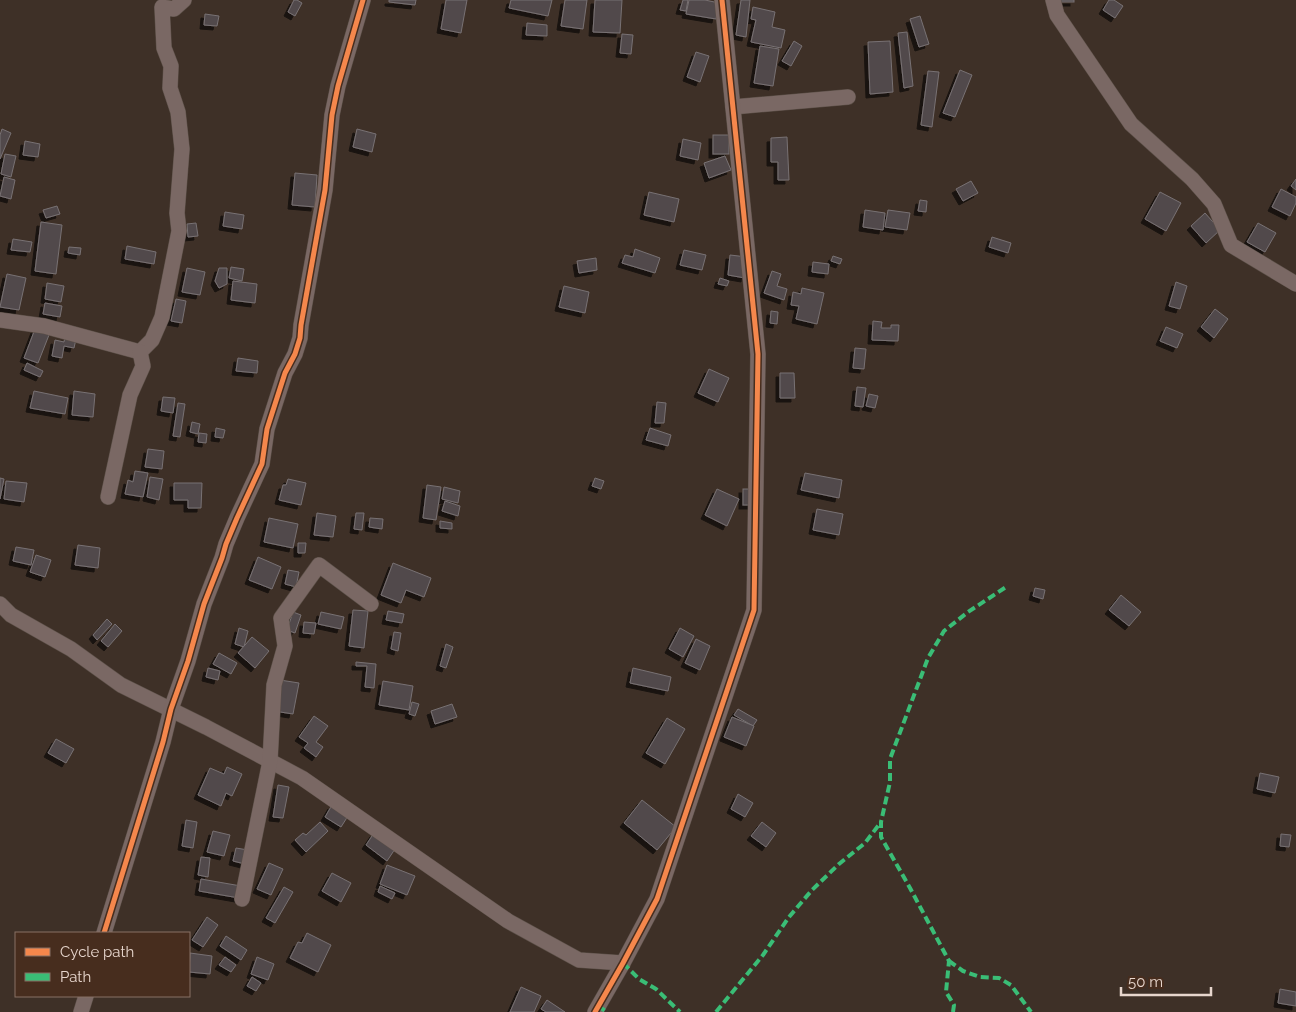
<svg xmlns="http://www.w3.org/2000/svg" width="1296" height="1012" font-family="Raleway,sans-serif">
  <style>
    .building { fill: #514a4c; stroke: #787173; filter: url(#shadow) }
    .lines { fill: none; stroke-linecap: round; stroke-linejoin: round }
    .minor-casing { stroke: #5b4f47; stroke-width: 16 }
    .minor { stroke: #7a6864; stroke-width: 15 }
    .quiet { stroke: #3abd76; stroke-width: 4; stroke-dasharray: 8 4; stroke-linecap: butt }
    .cycleway-casing { stroke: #472d1e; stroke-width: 8 }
    .cycleway { stroke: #f5874c; stroke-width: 5 }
  </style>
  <defs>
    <filter id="shadow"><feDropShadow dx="-4" dy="4" stdDeviation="0" flood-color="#0009"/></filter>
  </defs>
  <rect width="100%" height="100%" fill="#3e3027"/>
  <g class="building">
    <path d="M294 0H297L302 3 295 16 288 12Z"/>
    <path d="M389 0H416L415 5 389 2Z"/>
    <path d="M446 0H467L461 33 441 29Z"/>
    <path d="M511 0H552L548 16 509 8Z"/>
    <path d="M565 0H587L583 29 561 26Z"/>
    <path d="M595 0H622L620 33 593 32Z"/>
    <path d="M683 0H688L686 11 680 10Z"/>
    <path d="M689 0H705L719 3 716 19 686 14Z"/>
    <path d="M741 0H750L746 37 736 35Z"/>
    <rect x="1053" y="0" width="21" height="2"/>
    <path d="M1109 0H1114L1123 6 1115 18 1103 10Z"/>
    <path d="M753 7 775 12 772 27 785 30 781 48 751 42 756 20 751 19Z"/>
    <path d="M205 14 219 16 217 26 204 25Z"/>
    <path d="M920 16 929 44 919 47 910 19Z"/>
    <path d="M527 23 547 25V36L526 35Z"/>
    <path d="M907 32 913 86 904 88 898 33Z"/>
    <path d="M622 34 633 35 631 54 620 53Z"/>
    <path d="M794 41 802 46 791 66 782 61Z"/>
    <path d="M890 41 893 92 870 94 868 42Z"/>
    <path d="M760 46 779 49 773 86 754 83Z"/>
    <path d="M696 52 709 56 700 82 687 77Z"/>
    <path d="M960 70 972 75 955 117 943 113Z"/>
    <path d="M928 71 939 72 932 127 921 125Z"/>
    <path d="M2 129 11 133 0 159V135Z"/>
    <path d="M357 129 376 134 372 152 353 147Z"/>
    <rect x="713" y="135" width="16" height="19"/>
    <path d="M787 137 789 180H778V162H771V138Z"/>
    <path d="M683 139 701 143 698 160 680 156Z"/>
    <path d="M25 141 40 144 38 157 23 155Z"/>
    <path d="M5 154 16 156 11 177 1 174Z"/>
    <path d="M725 156 731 170 709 178 704 163Z"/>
    <path d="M295 173 317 175 315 207 292 205Z"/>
    <path d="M4 177 15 180 11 199 0 196Z"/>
    <path d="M1296 179V190L1291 186Z"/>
    <path d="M971 181 978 193 963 201 956 189Z"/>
    <path d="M1281 189 1296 197V203L1290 216 1272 207Z"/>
    <path d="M649 192 679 199 674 222 644 215Z"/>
    <path d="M1160 192 1181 203 1166 231 1145 219Z"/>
    <path d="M920 200 927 201 926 212 918 211Z"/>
    <path d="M57 206 60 214 46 218 43 210Z"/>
    <path d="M865 210 885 213 883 230 863 227Z"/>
    <path d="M888 210 910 213 907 230 885 227Z"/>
    <path d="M225 212 244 215 242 229 223 226Z"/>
    <path d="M1205 213 1220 230 1206 243 1191 226Z"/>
    <path d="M41 222 62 225 56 274 35 271Z"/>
    <path d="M196 223 198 236 188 237 187 224Z"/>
    <path d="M1258 223 1276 233 1265 252 1247 242Z"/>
    <path d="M992 237 1011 243 1008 253 989 247Z"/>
    <path d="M13 239 32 242 30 252 11 250Z"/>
    <path d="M127 246 156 252 154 264 125 259Z"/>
    <path d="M69 247 81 248 80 255 68 253Z"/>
    <path d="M635 249 660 258 655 273 622 263 625 255 633 257Z"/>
    <path d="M684 250 706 255 702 270 680 265Z"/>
    <path d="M730 255 747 257 745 278 728 275Z"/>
    <path d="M833 256 842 259 840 264 831 261Z"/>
    <path d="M596 258 597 270 579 273 577 261Z"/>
    <path d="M813 262 829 264 828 274 812 272Z"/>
    <path d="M231 267 244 269 242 281 229 278Z"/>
    <path d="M187 268 205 272 200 295 182 292Z"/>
    <path d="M219 268H227V284L219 288 215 281Z"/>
    <path d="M772 271 781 274 777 286 787 289 784 300 764 293Z"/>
    <path d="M7 274 26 278 19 310 0 307Z"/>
    <path d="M720 278 729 281 727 286 718 284Z"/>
    <path d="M233 281 257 284 255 303 231 300Z"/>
    <path d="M1176 282 1187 286 1180 309 1169 306Z"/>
    <path d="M47 283 64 286 61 302 45 299Z"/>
    <path d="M564 286 589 292 585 313 559 307Z"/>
    <path d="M802 288 824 293 817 324 796 319 799 306 791 305 793 292 801 294Z"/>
    <path d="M176 299 186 301 182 323 171 321Z"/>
    <path d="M45 303 62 306 60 317 43 314Z"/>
    <path d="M1215 309 1228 319 1214 338 1201 327Z"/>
    <path d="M771 311 778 312 777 324 770 323Z"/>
    <path d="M873 321 882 322 881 328H891V325H899L898 341 872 340Z"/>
    <path d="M1166 327 1183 334 1177 348 1160 341Z"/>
    <path d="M35 329 49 335 38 363 24 358Z"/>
    <path d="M65 337 76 339 74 348 64 346 62 358 52 356 55 340 64 342Z"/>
    <path d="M855 348 866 349 864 369 853 368Z"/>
    <path d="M238 358 258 361 257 373 236 371Z"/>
    <path d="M27 363 43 371 40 377 24 370Z"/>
    <path d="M709 369 729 378 718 402 698 393Z"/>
    <path d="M780 373H794L795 398H780Z"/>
    <path d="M857 387 866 388 863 407 855 406Z"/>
    <path d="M34 391 68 398 65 414 30 408Z"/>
    <path d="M74 391 95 394 93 417 72 415Z"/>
    <path d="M869 394 878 396 875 408 866 406Z"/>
    <path d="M163 397 175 398 173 413 161 411Z"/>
    <path d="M657 402 666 403 664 423H655Z"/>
    <path d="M178 403 185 404 180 437 173 436Z"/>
    <path d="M192 422 200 424 198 434 190 432Z"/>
    <path d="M216 428 225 430 223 438 215 437Z"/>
    <path d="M650 428 671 435 668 446 646 440Z"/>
    <path d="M199 433 207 434 206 443 198 442Z"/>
    <path d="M148 449 164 451 162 469 145 467Z"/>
    <path d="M135 471 148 473 143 497 125 494 128 480 133 482Z"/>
    <path d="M805 473 842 480 839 498 801 490Z"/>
    <path d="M150 477 163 479 159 500 147 497Z"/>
    <path d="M0 478 4 479 0 499Z"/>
    <path d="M595 478 604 481 601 489 592 486Z"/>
    <path d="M288 479 306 483 301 505 279 500 283 485H286Z"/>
    <path d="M6 481 27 483 24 502 4 499Z"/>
    <path d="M174 483H202L201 508H188V500H174Z"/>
    <path d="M427 485 441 487 436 520 423 518Z"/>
    <path d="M444 487 460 491 458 503 442 499Z"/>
    <path d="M717 489 739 499 727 526 705 515Z"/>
    <rect x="743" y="489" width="9" height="16"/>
    <path d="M445 501 460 506 458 516 442 511Z"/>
    <path d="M817 509 843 514 839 535 813 530Z"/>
    <path d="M317 513 336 516 333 537 314 535Z"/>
    <path d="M356 513H364L362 530 354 529Z"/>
    <path d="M269 518 298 524 293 548 264 542Z"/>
    <path d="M370 518 383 519 382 529 369 527Z"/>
    <path d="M440 521 452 523V529L440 528Z"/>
    <path d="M298 543H306L305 553H298Z"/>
    <path d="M78 545 100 548 98 568 75 565Z"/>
    <path d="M16 547 34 550 31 565 13 561Z"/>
    <path d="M36 555 51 560 45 577 30 572Z"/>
    <path d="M258 557 281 567 272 589 249 580Z"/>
    <path d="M393 563 431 578 424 597 406 590 401 603 381 595Z"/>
    <path d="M288 570 299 572 296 587 285 584Z"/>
    <path d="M1035 588 1045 590 1043 599 1033 596Z"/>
    <path d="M1121 595 1141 612 1129 626 1109 610Z"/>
    <path d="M353 610 368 611 364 648 349 646Z"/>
    <path d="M388 611 404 614 402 623 386 620Z"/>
    <path d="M293 612 301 615 295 633 287 630Z"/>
    <path d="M321 612 344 617 341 629 318 624Z"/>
    <path d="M107 619 112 624 97 640 93 635Z"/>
    <path d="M304 622 316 623 314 634 303 633Z"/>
    <path d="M115 624 122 631 108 647 101 641Z"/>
    <path d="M239 628 248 631 244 647 235 644Z"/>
    <path d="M680 628 694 636 683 657 669 649Z"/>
    <path d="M394 632 401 633 398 651 391 649Z"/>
    <path d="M252 637 269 651 255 668 238 653Z"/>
    <path d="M696 639 710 646 700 670 685 663Z"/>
    <path d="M446 644 453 647 446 668 440 666Z"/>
    <path d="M219 653 237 663 231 674 213 664Z"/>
    <path d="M356 662 376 664 374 688 365 687 367 666H356Z"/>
    <path d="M208 668 220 671 218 680 206 677Z"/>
    <path d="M633 668 671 677 668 691 630 683Z"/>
    <path d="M280 680 299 683 293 714 274 711Z"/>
    <path d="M383 681 413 686 409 710 379 705Z"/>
    <path d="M412 702 419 704 415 716 409 714Z"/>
    <path d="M452 704 457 717 435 724 431 711Z"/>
    <path d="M738 709 757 720 753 726 734 715Z"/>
    <path d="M314 716 328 726 316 742 323 747 316 757 304 748 308 743 299 737Z"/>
    <path d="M732 717 754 726 746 746 724 737Z"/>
    <path d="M667 718 685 729 665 764 646 753Z"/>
    <path d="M56 739 74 749 66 763 48 753Z"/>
    <path d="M227 767 242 774 232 796 226 793 221 806 198 795 210 768 224 774Z"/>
    <path d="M1260 773 1279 777 1275 793 1257 789Z"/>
    <path d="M278 785 289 787 283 818 273 817Z"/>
    <path d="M738 794 753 803 745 817 731 809Z"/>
    <path d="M642 800 676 827 657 850 624 823Z"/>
    <path d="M332 805 348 816 341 827 325 817Z"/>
    <path d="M186 820 197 822 193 848 182 846Z"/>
    <path d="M320 822 328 831 306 852 295 840 303 833 306 835Z"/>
    <path d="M762 822 776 833 766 847 751 836Z"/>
    <path d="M213 831 230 835 224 856 207 852Z"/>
    <path d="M374 833 395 849 387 861 366 845Z"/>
    <path d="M1281 834 1291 835 1289 847 1280 846Z"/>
    <path d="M236 848 248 850 245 864 233 861Z"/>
    <path d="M201 857 210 858 208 877 198 875Z"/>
    <path d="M269 863 283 869 271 895 257 889Z"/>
    <path d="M387 865 415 876 407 895 380 884Z"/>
    <path d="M332 873 351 883 341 902 322 891Z"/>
    <path d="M201 879 241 886 239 898 199 891Z"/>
    <path d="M380 886 395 893 392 899 378 892Z"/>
    <path d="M284 887 293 892 275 923 266 918Z"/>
    <path d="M207 917 218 925 203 947 192 940Z"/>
    <path d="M307 933 331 945 318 972 290 958 298 942 302 943Z"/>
    <path d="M226 936 247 950 241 960 220 946Z"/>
    <path d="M190 953 212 956 210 974 189 972Z"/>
    <path d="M225 957 236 965 231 972 219 965Z"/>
    <path d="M257 957 274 964 268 980 251 974Z"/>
    <path d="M252 977 261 983 256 991 247 986Z"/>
    <path d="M521 987 541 996 534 1012H510Z"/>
    <path d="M1280 989 1296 992V1006L1278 1003Z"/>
    <path d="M547 1000 565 1012H546L541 1009Z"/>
  </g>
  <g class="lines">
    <g class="minor-casing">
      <g id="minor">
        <path d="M1053 0 1057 15 1131 124 1192 179 1214 204 1231 245 1296 284"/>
        <path d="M733 107 848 97"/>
        <path d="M0 320 44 326 140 352 152 340 162 317 179 231 177 213 182 149 178 112 170 88 171 66 164 48 162 7 174 9 184 0"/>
        <path d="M108 497 130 395 143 366 140 352"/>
        <path d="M0 604 11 615 71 649 121 685 206 727 302 778 508 921 579 960 623 963"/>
        <path d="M242 899 270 761 274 685 285 646 281 618 319 565 371 604"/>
        <path d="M104 933 163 742 171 709 188 661 204 604 222 558 226 544 237 518 262 464 267 429 285 373 295 354 300 338 301 325 325 190 332 115 338 86 363 0"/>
        <path d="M81 1012 86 996"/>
        <path d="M595 1012 623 963 657 899 754 610 758 354 722 0"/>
      </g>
    </g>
    <use href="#minor" class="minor"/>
    <g class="quiet">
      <path d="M949 961 963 971 980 977 999 978 1011 985 1031 1012"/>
      <path d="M623 963 639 979 656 989 680 1012"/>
      <path d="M598 1006 607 1012"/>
      <path d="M716 1012 763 955 789 917 812 890 839 864 865 843 881 822"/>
      <path d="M953 1012 954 1005 946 992 949 961 910 888 881 837V822L890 782V759L928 658 944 631 968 612 1006 587"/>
    </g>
    <g class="cycleway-casing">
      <g id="cycleway">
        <path d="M104 933 163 742 171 709 188 661 204 604 222 558 226 544 237 518 262 464 267 429 285 373 295 354 300 338 301 325 325 190 332 115 338 86 363 0"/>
        <path d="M595 1012 623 963 657 899 754 610 758 354 722 0"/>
      </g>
    </g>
    <use href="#cycleway" class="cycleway"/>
  </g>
  <rect x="15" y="932" width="175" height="65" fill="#472d1e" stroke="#877164"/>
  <rect x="25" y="948" width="25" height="8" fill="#f5874c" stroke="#877164"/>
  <text x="60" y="957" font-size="15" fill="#e7d6cd">Cycle path</text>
  <rect x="25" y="973" width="25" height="8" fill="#3abd76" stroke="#877164"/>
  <text x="60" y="982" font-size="15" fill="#e7d6cd">Path</text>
  <path d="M1121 987v8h90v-8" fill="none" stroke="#e7d6cd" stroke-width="2.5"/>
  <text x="1128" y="987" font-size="15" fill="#e7d6cd" stroke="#472d1e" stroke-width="4" paint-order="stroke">50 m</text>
</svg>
